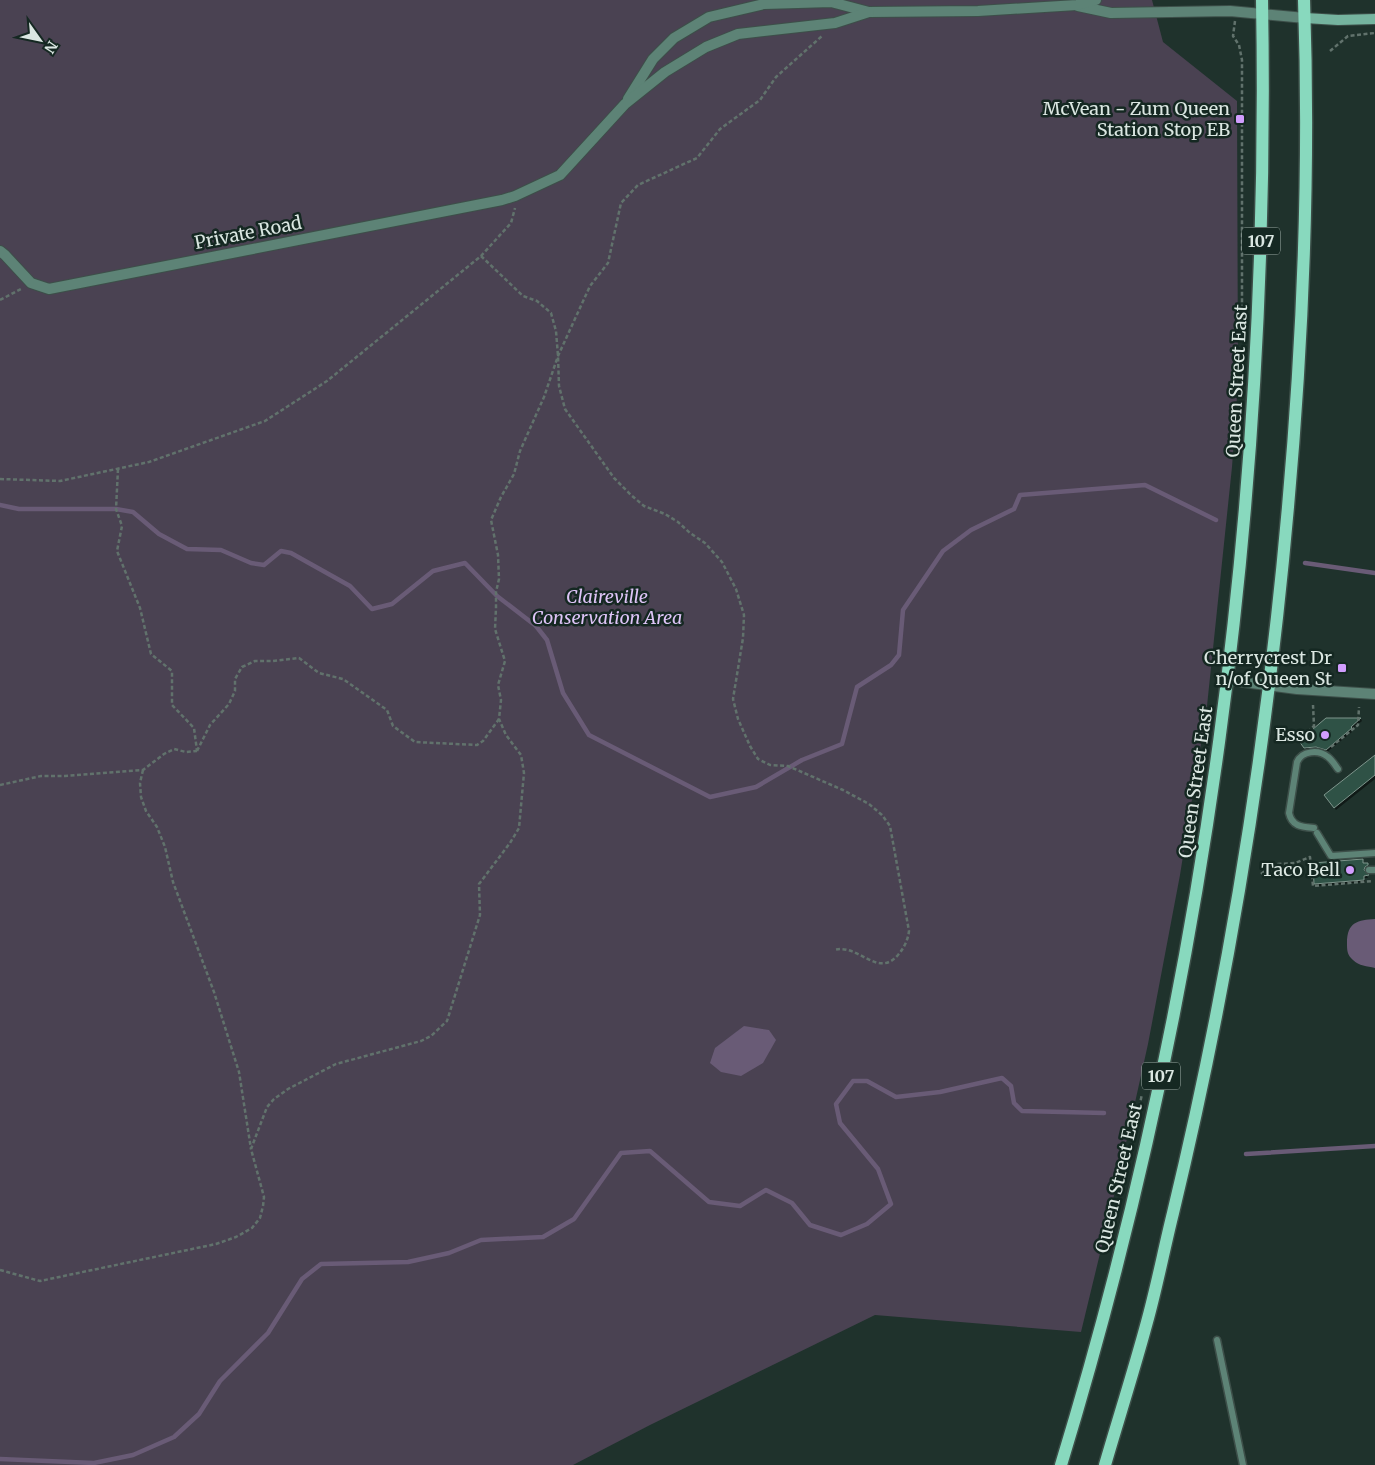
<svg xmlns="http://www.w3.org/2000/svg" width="1375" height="1465" font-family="Merriweather,serif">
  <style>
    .green { fill: #4a4252 }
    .water { fill: #695b76 }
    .shadow { fill: #0007 }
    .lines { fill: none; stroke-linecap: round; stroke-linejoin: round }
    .stream { stroke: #695b76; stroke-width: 4.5 }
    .building { fill: #2f5246; stroke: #7e958c }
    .service-casing { stroke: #3d4f49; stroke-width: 9 }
    .minor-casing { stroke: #3d4f49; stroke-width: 12 }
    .tertiary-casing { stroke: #3d4f49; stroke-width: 12 }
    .secondary-casing { stroke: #3d4f49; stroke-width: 12 }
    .primary-casing { stroke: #3d4f49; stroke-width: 15 }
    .path { stroke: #61726c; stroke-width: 2.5; stroke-dasharray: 4 2.5; stroke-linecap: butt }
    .service { stroke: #5d8376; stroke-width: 6 }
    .minor { stroke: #5d8376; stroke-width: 10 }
    .tertiary { stroke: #5d8376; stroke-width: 10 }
    .secondary { stroke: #75b49f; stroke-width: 10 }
    .primary { stroke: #88d9be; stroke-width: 12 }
    .poi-dot { fill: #d19dfe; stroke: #152822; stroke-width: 2 }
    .labels { text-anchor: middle; stroke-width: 5; stroke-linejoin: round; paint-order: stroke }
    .shield { fill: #152822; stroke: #a0aea8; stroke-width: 1 }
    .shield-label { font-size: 16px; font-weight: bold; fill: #dbe7e2 }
    .poi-label { font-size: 18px; fill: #dbe7e2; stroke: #152822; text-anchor: end }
    .street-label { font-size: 18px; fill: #dbe7e2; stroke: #152822 }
    .park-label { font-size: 18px; font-style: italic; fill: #dec4f7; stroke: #152822 }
  </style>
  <rect width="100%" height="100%" fill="#1f322c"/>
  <path class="green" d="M0 0H1152L1163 42 1237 101 1238 382 1232 467 1207 706 1180 875 1148 1044 1118 1179 1081 1332 875 1315 650 1425 573 1465H0Z"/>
  <g class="water">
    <path d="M1375 919V968C1367 966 1359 966 1353 960 1347 955 1347 950 1347 943 1347 922 1358 920 1375 919Z"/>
    <path d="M744 1026 769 1030 776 1040 763 1063 741 1076 721 1072 710 1063 715 1048Z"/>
  </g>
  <g class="shadow">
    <path d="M1327 719H1361L1362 721 1351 730 1352 732 1327 752 1318 749 1307 750 1302 744Z"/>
    <path d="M1375 756V779L1336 810 1327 798Z"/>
    <path d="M1362 860 1363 864H1367L1369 867 1365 873 1368 878H1364L1365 882 1317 886 1316 884Z"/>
  </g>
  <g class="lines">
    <g class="stream">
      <path d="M0 505 19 509H116L133 512 159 534 187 549 221 550 251 563 264 565 281 551 291 553 350 586 372 609 392 604 433 571 465 563 497 596 536 626 547 640 563 693 589 735 710 797 756 787 802 760 842 744 857 687 891 665 899 655 903 610 943 551 971 530 1014 509 1020 495 1145 485 1216 520"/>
      <path d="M1305 563 1375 573"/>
      <path d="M1246 1154 1375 1146"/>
      <path d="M0 1459 94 1463 133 1455 174 1437 199 1414 220 1381 268 1333 302 1279 321 1264 408 1262 449 1253 481 1240 543 1237 574 1219 621 1153 650 1151 709 1202 740 1206 766 1190 792 1203 810 1225 841 1235 867 1224 891 1204 878 1169 840 1123 836 1104 853 1081H867L896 1097 940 1092 1002 1078 1011 1086 1014 1103 1022 1111 1104 1113"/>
    </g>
  </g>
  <g class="building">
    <path d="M1326 718H1361L1351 727 1352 728 1326 750 1316 747 1304 748 1299 741Z"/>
    <path d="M1375 755V775L1334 808 1324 795Z"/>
    <path d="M1363 859V863H1368V865L1365 867 1364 870 1369 875 1364 876V880L1314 884 1313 863Z"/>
  </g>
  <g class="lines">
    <g class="service-casing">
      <g id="service">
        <path d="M1314 828C1303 827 1292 827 1289 813L1297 762C1302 751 1318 749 1328 757 1332 760 1335 765 1338 769"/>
        <path d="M1317 833 1331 856 1375 853"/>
        <path d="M1369 870H1375"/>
        <path d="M1217 1340 1243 1465"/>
      </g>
    </g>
    <g class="minor-casing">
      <g id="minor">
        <path d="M1078 6 1111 13 1230 11 1262 14"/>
        <path d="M628 99 653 59 674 38 709 17 764 4 831 2 869 12 978 11 1077 5 1096 0"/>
        <path d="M0 251 5 255 31 283 49 289 502 200 515 196 560 175 625 104 665 72 706 47 738 34 835 23 869 12"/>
      </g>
    </g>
    <g class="tertiary-casing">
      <g id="tertiary">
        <path d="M1262 14 1305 18"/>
        <path d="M1228 680 1297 689 1375 694"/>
      </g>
    </g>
    <g class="secondary-casing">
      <path id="secondary" d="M1305 18 1338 20 1375 19"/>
    </g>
    <g class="primary-casing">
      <g id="primary">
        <path d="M1061 1465C1206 990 1271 496 1262 0"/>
        <path d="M1105 1465C1119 1417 1134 1370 1147 1322 1157 1286 1164 1249 1173 1213 1229 981 1267 745 1288 507 1303 339 1310 169 1304 0"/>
      </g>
    </g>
    <g class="path">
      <path d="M1235 21 1233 36 1239 45 1242 60V329"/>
      <path d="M1330 51 1348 36 1375 33"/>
      <path d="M481 256 523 296 537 301 551 313 556 331 558 356 559 386 565 409 614 478 631 495 644 506 665 514 678 522 690 533 705 543 722 562 736 589 744 615 743 638 733 699 738 719 750 746 758 759 770 765 788 766 843 790 869 804 882 815 890 826 909 931C908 940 904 948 898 955 877 979 859 943 834 950"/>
      <path d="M0 300 21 289"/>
      <path d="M118 469 116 509 122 526 117 551 140 608 151 654 172 671V705L194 728 197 751"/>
      <path d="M0 479 60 481 149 462 265 421 327 381 481 256 511 223 515 208"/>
      <path d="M1283 732 1304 735 1314 726 1313 705"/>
      <path d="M1331 747 1358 725 1359 707"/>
      <path d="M197 751 210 725 229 704 235 691V679L242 667 255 661H273L299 658 319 673 343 679 387 710 393 726 415 742 477 745 483 741 499 719"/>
      <path d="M143 770 140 783 141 797 146 811 157 827 165 847 173 882 214 992 239 1072 251 1149"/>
      <path d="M0 785 41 776H65L143 770 164 754 174 749 186 752 197 751"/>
      <path d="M1261 874 1273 865 1278 864 1295 863 1310 857 1313 886 1373 881"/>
      <path d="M1138 1113 1142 1094"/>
      <path d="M0 1270 40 1281 216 1244 236 1237 252 1228 260 1218 263 1206 264 1197 251 1149 267 1107 274 1099 288 1089 336 1064 421 1041 431 1036 447 1021 480 915 479 884 510 843 519 828 524 773 521 755 506 735 499 719 501 700 498 685 505 661 495 629 496 608V592L499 579 498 555 491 520 501 497 514 474 520 451 544 397 558 356 590 286 608 263 621 203 638 185 697 158 720 129 760 100 776 77 822 36"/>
    </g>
    <use href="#service" class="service"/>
    <use href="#minor" class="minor"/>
    <use href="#tertiary" class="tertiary"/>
    <use href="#secondary" class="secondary"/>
    <use href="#primary" class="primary"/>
  </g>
  <g class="poi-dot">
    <rect x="1235" y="114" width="10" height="10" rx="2.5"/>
    <rect x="1337" y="663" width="10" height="10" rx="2.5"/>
    <circle cx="1325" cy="735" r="5"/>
    <circle cx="1350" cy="870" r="5"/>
  </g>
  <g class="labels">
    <g class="shield">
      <rect x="1242" y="227.5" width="38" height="27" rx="4"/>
      <rect x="1142" y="1062.5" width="38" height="27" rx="4"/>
    </g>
    <g class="shield-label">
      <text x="1261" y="247">107</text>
      <text x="1161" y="1082">107</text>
    </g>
    <g class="poi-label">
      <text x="1230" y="115">McVean - Zum Queen<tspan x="1230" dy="21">Station Stop EB</tspan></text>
      <text x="1332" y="664">Cherrycrest Dr<tspan x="1332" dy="21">n/of Queen St</tspan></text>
      <text x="1315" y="741">Esso</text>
      <text x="1340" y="876">Taco Bell</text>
    </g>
    <g class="street-label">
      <text transform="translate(248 233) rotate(-11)" y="6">Private Road</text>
      <text transform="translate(1237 381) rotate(-87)" y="6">Queen Street East</text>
      <text transform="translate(1196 782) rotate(-82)" y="6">Queen Street East</text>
      <text transform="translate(1119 1178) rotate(-77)" y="6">Queen Street East</text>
    </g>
    <g class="park-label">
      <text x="607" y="603">Claireville<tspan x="607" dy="21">Conservation Area</tspan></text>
    </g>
  </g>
  <g transform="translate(40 40) rotate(123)" stroke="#152822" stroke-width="4" paint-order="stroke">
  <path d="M0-4L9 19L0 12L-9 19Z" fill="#dbe7e2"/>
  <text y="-8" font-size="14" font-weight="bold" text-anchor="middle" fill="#dbe7e2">N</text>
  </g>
</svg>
